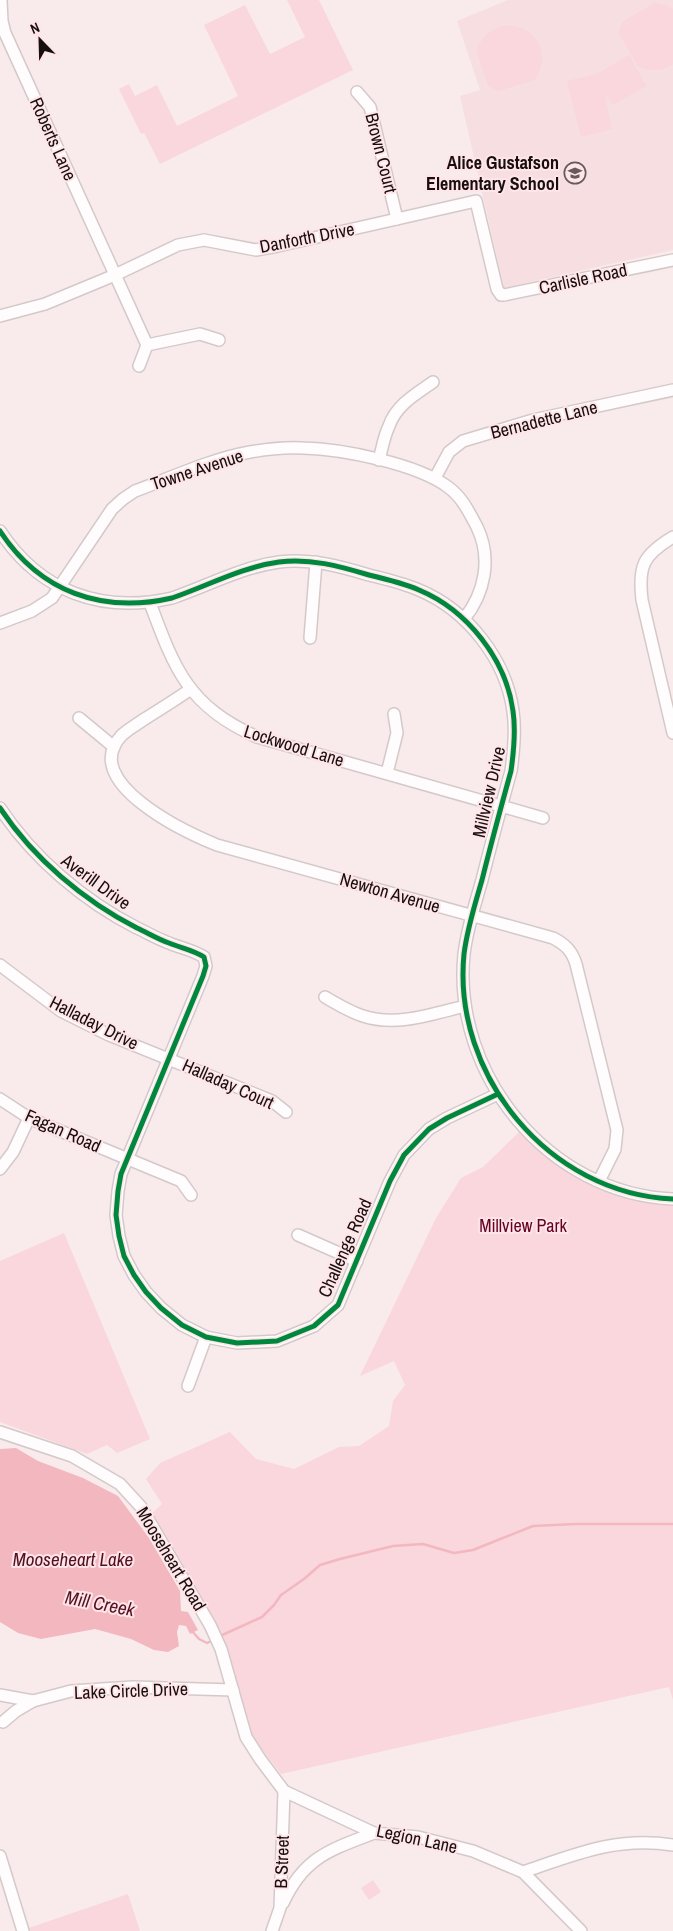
<svg xmlns="http://www.w3.org/2000/svg" width="673" height="1931" font-family="'Archivo Narrow',sans-serif">
  <style>
    .built { fill: #f6dee1 }
    .green { fill: #f9d7dc }
    .water { fill: #f3b7c0 }
    .lines { fill: none; stroke-linecap: round; stroke-linejoin: round }
    .stream { stroke: #f3b7c0; stroke-width: 2.5 }
    .minor-casing { stroke: #d4c9ca; stroke-width: 14 }
    .minor { stroke: #fefcfc; stroke-width: 11 }
    .cycleway-casing { stroke: #ffe5e8; stroke-width: 8 }
    .cycleway { stroke: #00873e; stroke-width: 5 }
    .labels { text-anchor: middle; stroke-width: 4; stroke-linejoin: round; paint-order: stroke }
    .street-label { font-size: 18px; fill: #160e0f; stroke: #ffe5e8 }
    .poi-label { font-size: 18px; font-weight: bold; fill: #160e0f; stroke: #ffe5e8; text-anchor: end }
    .park-label { font-size: 18px; fill: #620224; stroke: #ffe5e8 }
    .water-label { font-size: 19px; font-style: italic; fill: #541023; stroke: #ffe5e8 }
  </style>
  <rect width="100%" height="100%" fill="#f9ebec"/>
  <path class="built" d="M508 0H673V250L504 288 460 96 480 90 457 21Z"/>
  <g class="green">
    <path d="M287 0H319L353 70 160 164 144 133 141 134 119 89 129 84 135 96 157 85 177 126 238 96 204 25 245 5 270 54 305 37Z"/>
    <path d="M655 3 666 5 673 9V64C662 72 651 71 638 67L619 33 622 22Z"/>
    <path d="M508 25C539 29 551 53 535 80L498 91 488 86 476 50C483 35 492 28 508 25Z"/>
    <path d="M629 55 646 86 613 105 607 96 605 97 612 129 581 137 567 81 597 74Z"/>
    <path d="M522 1129 558 1162 673 1202V1700L669 1687 281 1774 250 1734 241 1694 220 1632 150 1515 162 1504 146 1479 160 1463 230 1432 256 1459 294 1469 339 1447 359 1446 389 1426 393 1401 405 1385 394 1361 360 1376 436 1218 461 1178 483 1167Z"/>
    <path d="M64 1233 150 1439 117 1453 107 1445 87 1454 0 1422V1261Z"/>
    <path d="M373 1880 381 1892 369 1900 361 1888Z"/>
    <path d="M128 1894 140 1931H23V1930Z"/>
  </g>
  <path class="water" d="M16 1448 38 1461 83 1478 118 1496 149 1538 180 1591 181 1611 188 1612 198 1630 190 1634 186 1626 179 1625 177 1632 179 1646 168 1652 154 1650 131 1639 95 1629 41 1639 18 1633 0 1622V1449Z"/>
  <g class="lines">
    <g class="stream">
      <path d="M192 1631 199 1639 207 1643 213 1640"/>
      <path d="M218 1637 262 1617 274 1605 281 1595 304 1579 320 1565 340 1559 393 1546 423 1544 454 1553 473 1550 533 1526 576 1524H673"/>
    </g>
    <g class="minor-casing">
      <g id="minor">
        <path d="M1 0 2 21 5 33 147 345 139 366"/>
        <path d="M357 92 370 107 397 219"/>
        <path d="M0 316 45 304 115 275 178 245 204 240 256 250 278 246 476 201 497 289 501 295H504L673 260"/>
        <path d="M147 345 200 334 219 340"/>
        <path d="M379 460C382 449 384 436 389 426 396 405 416 394 433 382"/>
        <path d="M435 478 449 452 463 441 533 420 673 390"/>
        <path d="M0 531C40 592 102 614 172 598 207 586 242 567 279 562 310 558 339 566 369 575 386 579 403 583 419 590 467 610 506 659 513 711 516 731 514 750 511 771 501 807 491 844 482 880 475 904 467 929 464 954 452 1075 549 1194 673 1199"/>
        <path d="M673 537C643 555 638 566 642 600L673 733"/>
        <path d="M150 603C175 670 188 706 257 737L543 818"/>
        <path d="M0 623 32 611 52 598 112 509 123 499 135 491C173 477 211 459 250 452 267 449 286 447 303 448 343 449 417 464 448 487 462 497 469 512 477 527 492 558 485 593 464 619"/>
        <path d="M310 638 316 562"/>
        <path d="M191 689C175 700 159 710 143 720 136 725 127 730 121 736 79 782 185 832 217 845L553 938C565 944 572 951 576 964L617 1130 615 1149 599 1181"/>
        <path d="M79 718 114 747"/>
        <path d="M387 773 397 733 394 714"/>
        <path d="M0 808C33 858 84 901 137 928 148 933 158 939 169 943 181 948 193 950 204 957L206 966 203 976 121 1174 118 1191 116 1215 119 1236 124 1256 134 1275 146 1292 161 1308 182 1325 206 1337 237 1343 277 1341 314 1326 338 1305 390 1181 404 1155 429 1129 447 1118 498 1094"/>
        <path d="M0 965 61 1011 109 1035 272 1101 286 1112"/>
        <path d="M325 997C337 1004 350 1012 363 1016 397 1027 432 1014 465 1006"/>
        <path d="M0 1099 29 1118 181 1181 191 1195"/>
        <path d="M0 1169 13 1152 29 1118"/>
        <path d="M298 1235 357 1261"/>
        <path d="M188 1386 206 1337"/>
        <path d="M0 1432 72 1456 120 1484 141 1507 210 1625 221 1649 246 1737 260 1759 284 1791 374 1833 418 1837 473 1851 523 1872 581 1931"/>
        <path d="M0 1695 33 1701 71 1691 133 1687 233 1690"/>
        <path d="M3 1722 16 1711 33 1701"/>
        <path d="M0 1856 23 1931"/>
        <path d="M523 1872C576 1854 617 1836 673 1845"/>
        <path d="M283 1903C304 1857 330 1850 374 1833"/>
        <path d="M272 1931 280 1908 284 1791"/>
      </g>
    </g>
    <use href="#minor" class="minor"/>
    <g class="cycleway-casing">
      <g id="cycleway">
        <path d="M0 531C40 592 102 614 172 598 207 586 242 567 279 562 310 558 339 566 369 575 386 579 403 583 419 590 467 610 506 659 513 711 516 731 514 750 511 771 501 807 491 844 482 880 475 904 467 929 464 954 452 1075 549 1194 673 1199"/>
        <path d="M0 808C33 858 84 901 137 928 148 933 158 939 169 943 181 948 193 950 204 957L206 966 203 976 121 1174 118 1191 116 1215 119 1236 124 1256 134 1275 146 1292 161 1308 182 1325 206 1337 237 1343 277 1341 314 1326 338 1305 390 1181 404 1155 429 1129 447 1118 498 1094"/>
      </g>
    </g>
    <use href="#cycleway" class="cycleway"/>
  </g>
  <defs>
    <g id="school-ring" transform="scale(1.125)"><circle r="9.5" fill="#ffe5e8" stroke="#655b5c" stroke-width="1.5"/><path d="M0-5L7-2L0 1L-7-2ZM-4 1L0 2.5L4 1V4Q0 6-4 4Z" fill="#655b5c"/></g>
  </defs>
  <g fill-rule="evenodd">
    <use href="#school-ring" x="575" y="173"/>
  </g>
  <g class="labels">
    <g class="street-label">
      <text transform="translate(53 139) rotate(66)" y="6">Roberts Lane</text>
      <text transform="translate(381 153) rotate(76)" y="6">Brown Court</text>
      <text transform="translate(307 238) rotate(-11)" y="6">Danforth Drive</text>
      <text transform="translate(583 279) rotate(-12)" y="6">Carlisle Road</text>
      <text transform="translate(544 420) rotate(-14)" y="6">Bernadette Lane</text>
      <text transform="translate(197 470) rotate(-18)" y="6">Towne Avenue</text>
      <text transform="translate(294 746) rotate(17)" y="6">Lockwood Lane</text>
      <text transform="translate(489 792) rotate(-77)" y="6">Millview Drive</text>
      <text transform="translate(96 882) rotate(36)" y="6">Averill Drive</text>
      <text transform="translate(390 893) rotate(16)" y="6">Newton Avenue</text>
      <text transform="translate(94 1023) rotate(27)" y="6">Halladay Drive</text>
      <text transform="translate(228 1084) rotate(24)" y="6">Halladay Court</text>
      <text transform="translate(63 1131) rotate(24)" y="6">Fagan Road</text>
      <text transform="translate(345 1248) rotate(-66)" y="6">Challenge Road</text>
      <text transform="translate(171 1559) rotate(59)" y="6">Mooseheart Road</text>
      <text transform="translate(131 1691) rotate(-2)" y="6">Lake Circle Drive</text>
      <text transform="translate(417 1839) rotate(12)" y="6">Legion Lane</text>
      <text transform="translate(282 1862) rotate(-88)" y="6">B Street</text>
    </g>
    <g class="poi-label">
      <text x="559" y="169">Alice Gustafson<tspan x="559" dy="21">Elementary School</tspan></text>
    </g>
    <g class="park-label">
      <text x="523" y="1232">Millview Park</text>
    </g>
    <g class="water-label">
      <text x="73" y="1566">Mooseheart Lake</text>
      <text transform="translate(100 1603) rotate(11)" y="7">Mill Creek</text>
    </g>
  </g>
  <g transform="translate(40 40) rotate(337)" stroke="#ffe5e8" stroke-width="4" paint-order="stroke">
  <path d="M0-4L9 19L0 12L-9 19Z" fill="#160e0f"/>
  <text y="-8" font-size="14" font-weight="bold" text-anchor="middle" fill="#160e0f">N</text>
  </g>
</svg>
